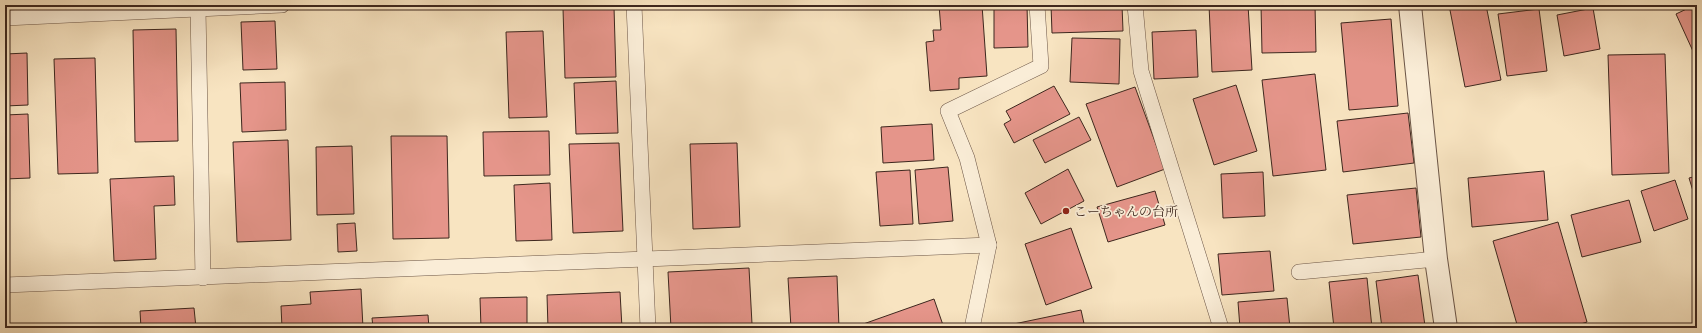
<svg xmlns="http://www.w3.org/2000/svg" width="1702" height="333" font-family="'Libre Bodoni','Noto Serif JP',serif">
  <style>
    .building { fill: #e5958a; stroke: #3d271e }
    .lines { fill: none; stroke-linecap: round; stroke-linejoin: round }
    .lane-casing { stroke: #6c5647; stroke-width: 16 }
    .street-casing { stroke: #6c5647; stroke-width: 24 }
    .lane { stroke: #faedd7; stroke-width: 15 }
    .street { stroke: #faedd7; stroke-width: 22 }
    .poi-dot { fill: #8f2418; stroke: #faedd7; stroke-width: 1.5 }
    .labels { text-anchor: middle; stroke-width: 3.5; stroke-linejoin: round; paint-order: stroke }
    .poi-label { font-size: 13px; fill: #3d271e; stroke: #faedd7; text-anchor: start }
  </style>
  <rect width="100%" height="100%" fill="#f8e4c1"/>
  <filter id="stains"><feTurbulence type="fractalNoise" baseFrequency=".005" numOctaves="4"/><feColorMatrix values="0 0 0 0 .2 0 0 0 0 .09 0 0 0 0 .02 0 0 0 .5 -.17"/></filter>
  <radialGradient id="worn" r=".72"><stop offset=".6" stop-color="#630" stop-opacity="0"/><stop offset="1" stop-color="#630" stop-opacity=".3"/></radialGradient>
  <g class="building">
    <path d="M939 5H982L987 76 959 78V89L930 91 926 42 934 41 933 30H941Z"/>
    <path d="M994 5H1027L1028 47 994 48Z"/>
    <path d="M1051 5H1122L1123 31 1052 33Z"/>
    <path d="M1209 5H1248L1252 70 1212 72Z"/>
    <path d="M1261 5H1315L1316 52 1262 53Z"/>
    <path d="M1449 5H1486L1501 80 1465 87Z"/>
    <path d="M1695 5H1697V60L1676 14Z"/>
    <path d="M614 7 616 77 565 78 563 8Z"/>
    <path d="M1593 8 1600 49 1564 56 1557 15Z"/>
    <path d="M1539 9 1547 71 1507 76 1498 14Z"/>
    <path d="M1391 19 1398 106 1349 110 1341 23Z"/>
    <path d="M275 21 277 69 243 70 241 22Z"/>
    <path d="M176 29 178 141 135 142 133 30Z"/>
    <path d="M1196 30 1198 77 1154 79 1152 32Z"/>
    <path d="M543 31 547 117 509 118 506 32Z"/>
    <path d="M1072 38 1120 39 1119 84 1070 82Z"/>
    <path d="M27 53 28 105 5 106V54Z"/>
    <path d="M1665 54 1669 173 1612 175 1608 55Z"/>
    <path d="M95 58 98 173 58 174 54 59Z"/>
    <path d="M1315 74 1326 170 1273 176 1262 80Z"/>
    <path d="M616 81 618 133 576 134 574 83Z"/>
    <path d="M285 82 286 130 242 132 240 83Z"/>
    <path d="M1236 85 1257 151 1214 165 1193 99Z"/>
    <path d="M1054 86 1070 114 1014 143 1004 124 1011 120 1006 111Z"/>
    <path d="M1135 87 1165 169 1117 187 1086 104Z"/>
    <path d="M1408 113 1414 163 1343 172 1337 121Z"/>
    <path d="M28 114 30 178 5 179V115Z"/>
    <path d="M1079 117 1091 140 1045 163 1033 140Z"/>
    <path d="M932 124 934 160 883 163 881 127Z"/>
    <path d="M549 131 550 175 484 176 483 132Z"/>
    <path d="M391 136H447L449 238 393 239Z"/>
    <path d="M288 140 291 240 237 242 233 142Z"/>
    <path d="M619 143 623 231 573 233 569 144Z"/>
    <path d="M737 143 740 227 693 229 690 144Z"/>
    <path d="M352 146 354 214 317 215 316 147Z"/>
    <path d="M948 167 953 221 919 224 915 170Z"/>
    <path d="M1068 169 1084 201 1041 224 1025 193Z"/>
    <path d="M910 170 913 224 880 226 876 172Z"/>
    <path d="M1544 171 1548 220 1472 227 1468 178Z"/>
    <path d="M1263 172 1265 216 1223 218 1221 174Z"/>
    <path d="M174 176 175 205 154 206 156 259 114 261 110 179Z"/>
    <path d="M1697 176V204L1689 178Z"/>
    <path d="M1675 180 1688 219 1654 231 1641 191Z"/>
    <path d="M550 183 552 240 516 241 514 185Z"/>
    <path d="M1416 188 1421 237 1353 244 1347 195Z"/>
    <path d="M1155 191 1165 225 1108 242 1097 207Z"/>
    <path d="M1629 200 1641 242 1582 257 1571 215Z"/>
    <path d="M1558 222 1587 322 1568 328H1518L1493 241Z"/>
    <path d="M355 223 357 251 338 252 337 224Z"/>
    <path d="M1071 228 1092 288 1046 305 1025 244Z"/>
    <path d="M1270 251 1274 291 1222 295 1218 254Z"/>
    <path d="M749 268 752 324 671 328 668 272Z"/>
    <path d="M1418 275 1425 326 1406 328H1382L1376 281Z"/>
    <path d="M837 276 839 328H791L788 278Z"/>
    <path d="M1367 278 1372 328H1334L1329 282Z"/>
    <path d="M361 289 363 328H282L281 306 311 304 310 292Z"/>
    <path d="M620 292 622 328H548L547 295Z"/>
    <path d="M527 297V328H481L480 298Z"/>
    <path d="M1287 298 1290 328H1240L1238 302Z"/>
    <path d="M934 299 944 328H852Z"/>
    <path d="M194 308 196 328H141L140 311Z"/>
    <path d="M1081 310 1085 328H1010L1009 325Z"/>
    <path d="M428 315 429 328H373L372 318Z"/>
  </g>
  <g class="lines">
    <g class="lane-casing">
      <g id="lane">
        <path d="M634 5 648 328"/>
        <path d="M1135 5 1141 71 1221 328"/>
        <path d="M198 9 203 278"/>
        <path d="M5 18 282 5"/>
        <path d="M1299 272 1436 259"/>
        <path d="M5 285 989 245"/>
        <path d="M972 328 989 245 967 158 948 111 1041 66 1037 5"/>
      </g>
    </g>
    <g class="street-casing">
      <path id="street" d="M1410 5 1436 259 1446 328"/>
    </g>
    <use href="#lane" class="lane"/>
    <use href="#street" class="street"/>
  </g>
  <circle class="poi-dot" cx="1066" cy="211" r="4"/>
  <g class="labels">
    <g class="poi-label">
      <text x="1074" y="216">こーちゃんの台所</text>
    </g>
  </g>
  <rect width="1702" height="333" fill="none" stroke="#f8e4c1" stroke-width="20"/>
  <rect x="6" y="6" width="1690" height="321" fill="none" stroke="#3d271e" stroke-width="2"/>
  <rect x="10" y="10" width="1682" height="313" fill="none" stroke="#3d271e"/>
  <rect width="100%" height="100%" filter="url(#stains)"/>
  <rect width="100%" height="100%" fill="url(#worn)"/>
</svg>
